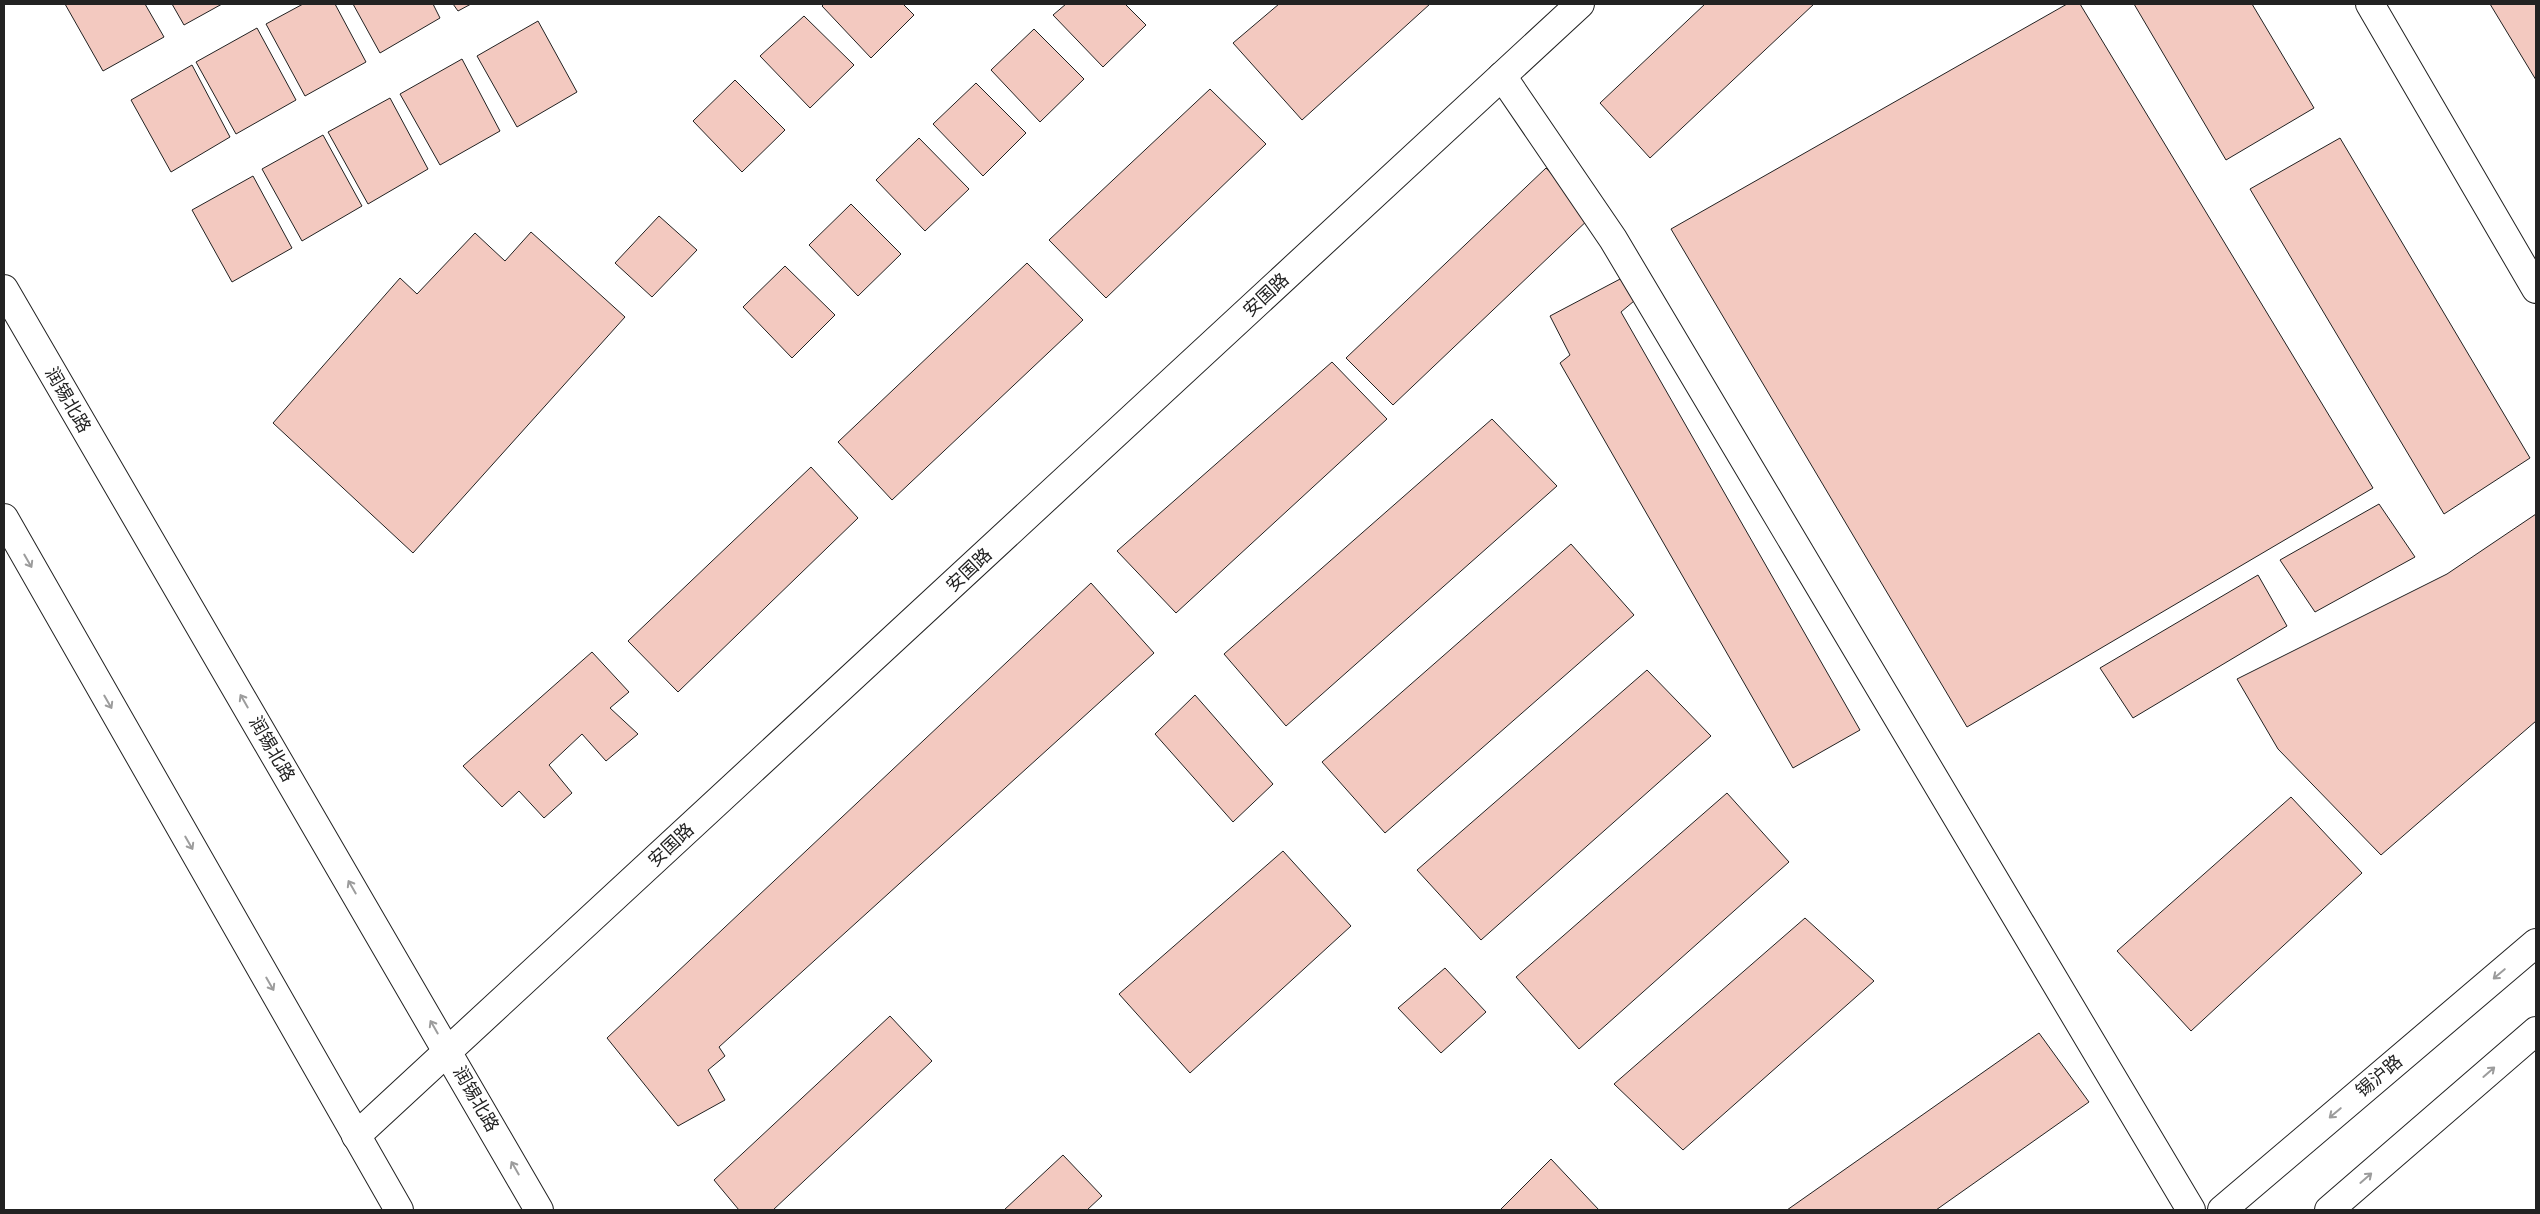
<svg xmlns="http://www.w3.org/2000/svg" width="2540" height="1214" font-family="'DejaVu Sans','Noto Sans SC',sans-serif">
  <style>
    .building { fill: #f3c9c0; stroke: #222 }
    .lines { fill: none; stroke-linecap: round; stroke-linejoin: round }
    .minor-casing { stroke: #222; stroke-width: 30 }
    .major-casing { stroke: #222; stroke-width: 30 }
    .minor { stroke: #fff; stroke-width: 28 }
    .major { stroke: #fff; stroke-width: 28 }
    .oneway { stroke: #9c9c9c }
    .labels { text-anchor: middle; stroke-width: 4; stroke-linejoin: round; paint-order: stroke }
    .street-label { font-size: 18px; fill: #222; stroke: #fff }
  </style>
  <rect width="100%" height="100%" fill="#fff"/>
  <g class="building">
    <path d="M65 4H145L164 37 103 71Z"/>
    <path d="M172 4H222L184 25Z"/>
    <path d="M303 4H335L366 62 305 96 266 24Z"/>
    <path d="M353 4H433L440 18 380 53Z"/>
    <path d="M453 4H471L458 11Z"/>
    <path d="M824 4H903L914 15 871 58 822 6Z"/>
    <path d="M1066 4H1125L1146 25 1103 67 1053 15Z"/>
    <path d="M1279 4H1430L1302 120 1233 43Z"/>
    <path d="M1705 4H1814L1650 158 1600 103Z"/>
    <path d="M2067 4H2080L2373 488 1967 727 1671 229Z"/>
    <path d="M2134 4H2252L2314 108 2226 160Z"/>
    <path d="M2490 4H2536V80Z"/>
    <path d="M804 16 854 65 810 108 760 56Z"/>
    <path d="M538 21 577 92 517 127 477 56Z"/>
    <path d="M257 28 296 100 236 134 196 62Z"/>
    <path d="M1034 29 1084 79 1040 122 991 70Z"/>
    <path d="M462 59 500 131 440 165 400 94Z"/>
    <path d="M192 65 230 137 171 172 131 100Z"/>
    <path d="M735 80 785 130 742 172 693 121Z"/>
    <path d="M976 83 1026 133 983 176 933 124Z"/>
    <path d="M1210 89 1266 144 1106 298 1049 240Z"/>
    <path d="M390 98 428 169 368 204 328 132Z"/>
    <path d="M323 135 362 206 302 241 262 169Z"/>
    <path d="M919 138 969 189 925 231 876 180Z"/>
    <path d="M2340 138 2530 458 2444 514 2250 189Z"/>
    <path d="M1546 168 1592 216 1393 405 1346 358Z"/>
    <path d="M253 176 292 248 232 282 192 210Z"/>
    <path d="M851 204 901 254 858 296 809 245Z"/>
    <path d="M659 216 697 250 652 297 615 263Z"/>
    <path d="M531 232 625 317 413 553 273 423 400 278 417 294 475 233 505 261Z"/>
    <path d="M1027 263 1083 320 892 500 838 442Z"/>
    <path d="M785 266 835 315 792 358 743 307Z"/>
    <path d="M1622 278 1634 301 1621 312 1860 730 1793 768 1560 363 1570 355 1550 316Z"/>
    <path d="M1332 362 1387 419 1176 613 1117 551Z"/>
    <path d="M1492 419 1557 486 1286 726 1224 654Z"/>
    <path d="M811 467 858 518 678 692 628 641Z"/>
    <path d="M2379 504 2415 557 2315 612 2280 560Z"/>
    <path d="M2536 514V721L2381 855 2278 749 2237 679 2447 574Z"/>
    <path d="M1571 544 1634 615 1385 833 1322 762Z"/>
    <path d="M2258 575 2287 626 2133 718 2100 668Z"/>
    <path d="M1091 583 1154 653 719 1047 725 1056 708 1070 725 1100 678 1126 607 1038Z"/>
    <path d="M592 652 629 692 610 708 638 734 606 761 582 734 549 765 572 793 544 818 519 791 502 807 463 766Z"/>
    <path d="M1647 670 1711 736 1481 940 1417 870Z"/>
    <path d="M1195 695 1273 784 1233 822 1155 734Z"/>
    <path d="M1727 793 1789 862 1579 1049 1516 977Z"/>
    <path d="M2291 797 2362 873 2191 1031 2117 951Z"/>
    <path d="M1283 851 1351 926 1190 1073 1119 994Z"/>
    <path d="M1805 918 1874 981 1683 1150 1614 1084Z"/>
    <path d="M1445 968 1486 1012 1441 1053 1398 1008Z"/>
    <path d="M890 1016 932 1061 773 1210H739L714 1180Z"/>
    <path d="M2039 1033 2089 1102 1936 1210H1787Z"/>
    <path d="M1063 1155 1102 1196 1087 1210H1004Z"/>
    <path d="M1551 1159 1599 1210H1500Z"/>
  </g>
  <g class="lines">
    <g class="minor-casing">
      <g id="minor">
        <path d="M2370 4 2536 289"/>
        <path d="M1502 76 1613 239 2191 1210"/>
        <path d="M356 1136 1580 4"/>
      </g>
    </g>
    <g class="major-casing">
      <g id="major">
        <path d="M4 289 539 1210"/>
        <path d="M4 518 399 1210"/>
        <path d="M2222 1210 2536 943"/>
        <path d="M2329 1210 2536 1031"/>
      </g>
    </g>
    <use href="#minor" class="minor"/>
    <use href="#major" class="major"/>
  </g>
  <defs><path id="oneway-shaft" d="M-6 0H5M1.5-3L5.5 0L1.5 3" fill="none" stroke-width="1.6" stroke-linecap="round" stroke-linejoin="round" transform="scale(1.25)"/></defs>
  <g class="oneway">
    <use href="#oneway-shaft" transform="translate(28 561) rotate(60)"/>
    <use href="#oneway-shaft" transform="translate(244 701) rotate(-120)"/>
    <use href="#oneway-shaft" transform="translate(108 702) rotate(60)"/>
    <use href="#oneway-shaft" transform="translate(189 843) rotate(60)"/>
    <use href="#oneway-shaft" transform="translate(352 887) rotate(-120)"/>
    <use href="#oneway-shaft" transform="translate(2499 974) rotate(140)"/>
    <use href="#oneway-shaft" transform="translate(270 984) rotate(60)"/>
    <use href="#oneway-shaft" transform="translate(434 1027) rotate(-120)"/>
    <use href="#oneway-shaft" transform="translate(2489 1072) rotate(-41)"/>
    <use href="#oneway-shaft" transform="translate(2335 1113) rotate(140)"/>
    <use href="#oneway-shaft" transform="translate(515 1168) rotate(-120)"/>
    <use href="#oneway-shaft" transform="translate(2366 1178) rotate(-41)"/>
  </g>
  <g class="labels">
    <g class="street-label">
      <text transform="translate(1266 295) rotate(-43)" y="6">安国路</text>
      <text transform="translate(68 400) rotate(60)" y="6">润锡北路</text>
      <text transform="translate(969 570) rotate(-43)" y="6">安国路</text>
      <text transform="translate(272 749) rotate(60)" y="6">润锡北路</text>
      <text transform="translate(671 845) rotate(-43)" y="6">安国路</text>
      <text transform="translate(2379 1076) rotate(-40)" y="6">锡沪路</text>
      <text transform="translate(476 1099) rotate(60)" y="6">润锡北路</text>
    </g>
  </g>
  <rect width="2540" height="1214" fill="none" stroke="#222222" stroke-width="10"/>
</svg>
